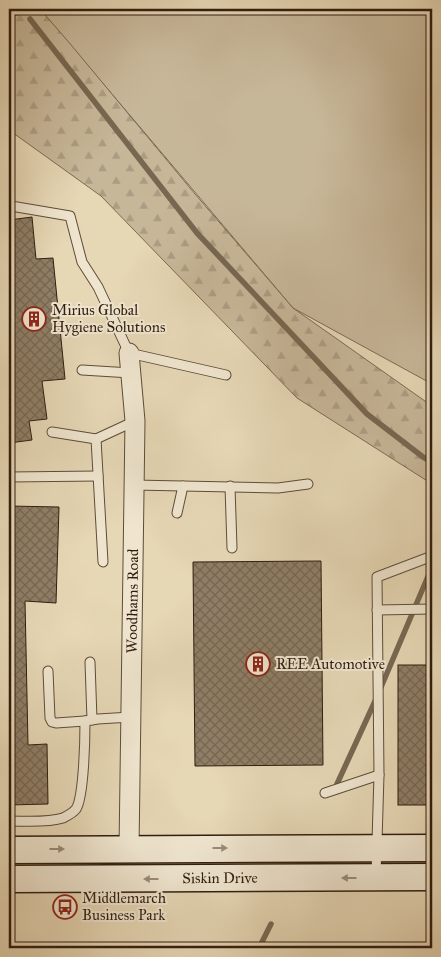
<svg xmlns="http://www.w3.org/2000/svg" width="441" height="957" font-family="'IM FELL Great Primer',serif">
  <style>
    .grass { fill: #c7b799; stroke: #7c6a54 }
    .forest { fill: url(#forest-firs); stroke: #7c6a54 }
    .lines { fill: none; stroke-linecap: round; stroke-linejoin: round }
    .stream { stroke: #786751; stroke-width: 5.5 }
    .building { fill: url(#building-cross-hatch); stroke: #301d10 }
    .lane-casing { stroke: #5e4c39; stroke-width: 11 }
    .street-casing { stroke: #5e4c39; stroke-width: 21 }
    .secondary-casing { stroke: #301d10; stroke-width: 29 }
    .lane { stroke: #efe5cf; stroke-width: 9 }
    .street { stroke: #efe5cf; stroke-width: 19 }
    .secondary { stroke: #efe5cf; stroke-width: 26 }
    .oneway { fill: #998b79 }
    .labels { text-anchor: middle; stroke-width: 4; stroke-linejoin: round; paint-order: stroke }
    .poi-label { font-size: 15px; fill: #301d10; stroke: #efe5cf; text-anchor: start }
    .street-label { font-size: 15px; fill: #301d10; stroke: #efe5cf }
  </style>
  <defs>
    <pattern id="forest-firs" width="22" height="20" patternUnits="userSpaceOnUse" patternTransform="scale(1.25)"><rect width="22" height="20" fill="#c7b799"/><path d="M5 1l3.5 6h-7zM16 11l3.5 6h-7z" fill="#ab9d83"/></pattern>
    <pattern id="building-cross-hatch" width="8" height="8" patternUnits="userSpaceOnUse" patternTransform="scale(1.25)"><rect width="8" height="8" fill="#8f7e66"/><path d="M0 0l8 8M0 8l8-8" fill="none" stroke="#756753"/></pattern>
  </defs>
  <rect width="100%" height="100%" fill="#e6d7b5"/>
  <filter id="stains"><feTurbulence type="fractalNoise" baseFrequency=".004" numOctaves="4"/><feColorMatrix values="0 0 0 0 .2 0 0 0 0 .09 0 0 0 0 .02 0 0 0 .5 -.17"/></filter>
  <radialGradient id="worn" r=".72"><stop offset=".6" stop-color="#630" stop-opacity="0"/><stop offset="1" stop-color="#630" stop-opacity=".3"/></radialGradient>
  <g class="grass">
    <path d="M9 9H39L9 18Z"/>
    <path d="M40 9H432V384L293 308Z"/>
  </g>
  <path class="forest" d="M40 9 72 46 195 194 293 308 432 406V484L297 398 101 196 9 130V17Z"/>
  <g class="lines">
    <g class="stream">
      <path d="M30 19 197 233 367 414 423 457 432 462"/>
      <path d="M337 784 376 699 432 567"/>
      <path d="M259 948 271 924"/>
    </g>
  </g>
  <g class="building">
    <path d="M32 217 36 259 53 258 65 379 42 381 47 419 29 421 32 440 9 443V220Z"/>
    <path d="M9 506 59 507 56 603 25 601 28 745 47 744 48 804 9 805Z"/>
    <path d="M321 561 323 765 195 766 193 562Z"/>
    <rect x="398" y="665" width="34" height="140"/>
  </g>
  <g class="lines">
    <g class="lane-casing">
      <g id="lane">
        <path d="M11 206 70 216 82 262 98 287 129 353 226 375"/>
        <path d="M82 370 131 373"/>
        <path d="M52 432 96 439 135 421"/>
        <path d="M96 439 103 562"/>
        <path d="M9 477 98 476"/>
        <path d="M134 485 278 488 308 484"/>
        <path d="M230 486 232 548"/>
        <path d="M177 513 183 486"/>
        <path d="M377 610 432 609"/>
        <path d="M90 662 92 720"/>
        <path d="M48 671 50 718 52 722 56 723 85 721"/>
        <path d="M325 793 379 775"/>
        <path d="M9 821C25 821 47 823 63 818 67 816 73 813 76 809 84 797 85 737 85 721L98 719 131 717"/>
        <path d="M376 875 379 775 377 577 427 558H432"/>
      </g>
    </g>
    <g class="street-casing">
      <g id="street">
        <path id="s1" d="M129 849 135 421 129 353"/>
      </g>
    </g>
    <g class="secondary-casing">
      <g id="secondary">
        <path d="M9 850 432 848"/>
        <path id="s2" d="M9 879 432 877"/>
      </g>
    </g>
    <use href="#lane" class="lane"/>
    <use href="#street" class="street"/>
    <use href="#secondary" class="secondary"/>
  </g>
  <defs><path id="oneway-solid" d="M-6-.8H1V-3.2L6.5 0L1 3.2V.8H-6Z" transform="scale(1.25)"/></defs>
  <g class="oneway">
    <use href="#oneway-solid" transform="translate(220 848)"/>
    <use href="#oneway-solid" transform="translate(57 849)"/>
    <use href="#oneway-solid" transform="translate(349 878) rotate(180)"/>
    <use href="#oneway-solid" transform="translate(151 879) rotate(180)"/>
  </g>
  <defs>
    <g id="building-ring" transform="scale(1.25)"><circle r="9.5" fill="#efe5cf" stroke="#8f2418" stroke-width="1.5"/><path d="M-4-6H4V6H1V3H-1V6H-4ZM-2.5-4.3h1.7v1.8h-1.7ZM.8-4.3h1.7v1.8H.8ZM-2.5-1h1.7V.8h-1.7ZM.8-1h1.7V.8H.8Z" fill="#8f2418"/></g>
    <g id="bus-ring" transform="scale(1.25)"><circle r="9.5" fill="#efe5cf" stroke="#8f2418" stroke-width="1.5"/><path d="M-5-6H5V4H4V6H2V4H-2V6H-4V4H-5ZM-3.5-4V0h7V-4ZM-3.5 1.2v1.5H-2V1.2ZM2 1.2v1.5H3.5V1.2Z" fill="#8f2418"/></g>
  </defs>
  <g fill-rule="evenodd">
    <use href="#building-ring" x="34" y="319"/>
    <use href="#building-ring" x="258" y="664"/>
    <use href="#bus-ring" x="65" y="907"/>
  </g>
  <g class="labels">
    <g class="poi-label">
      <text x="52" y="315">Mirius Global<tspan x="52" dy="17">Hygiene Solutions</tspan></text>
      <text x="276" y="669">REE Automotive</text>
      <text x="82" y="903">Middlemarch<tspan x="82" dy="17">Business Park</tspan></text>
    </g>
    <g class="street-label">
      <text dy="5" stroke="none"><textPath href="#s1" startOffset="248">Woodhams Road</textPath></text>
      <text dy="5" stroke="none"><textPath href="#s2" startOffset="211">Siskin Drive</textPath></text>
    </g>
  </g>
  <rect width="441" height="957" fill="none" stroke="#e6d7b5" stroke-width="30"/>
  <rect x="10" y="10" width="421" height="937" fill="none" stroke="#301d10" stroke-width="2.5"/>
  <rect x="15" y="15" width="411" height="927" fill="none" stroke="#301d10"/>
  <rect width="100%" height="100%" filter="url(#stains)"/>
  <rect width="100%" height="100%" fill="url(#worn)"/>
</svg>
